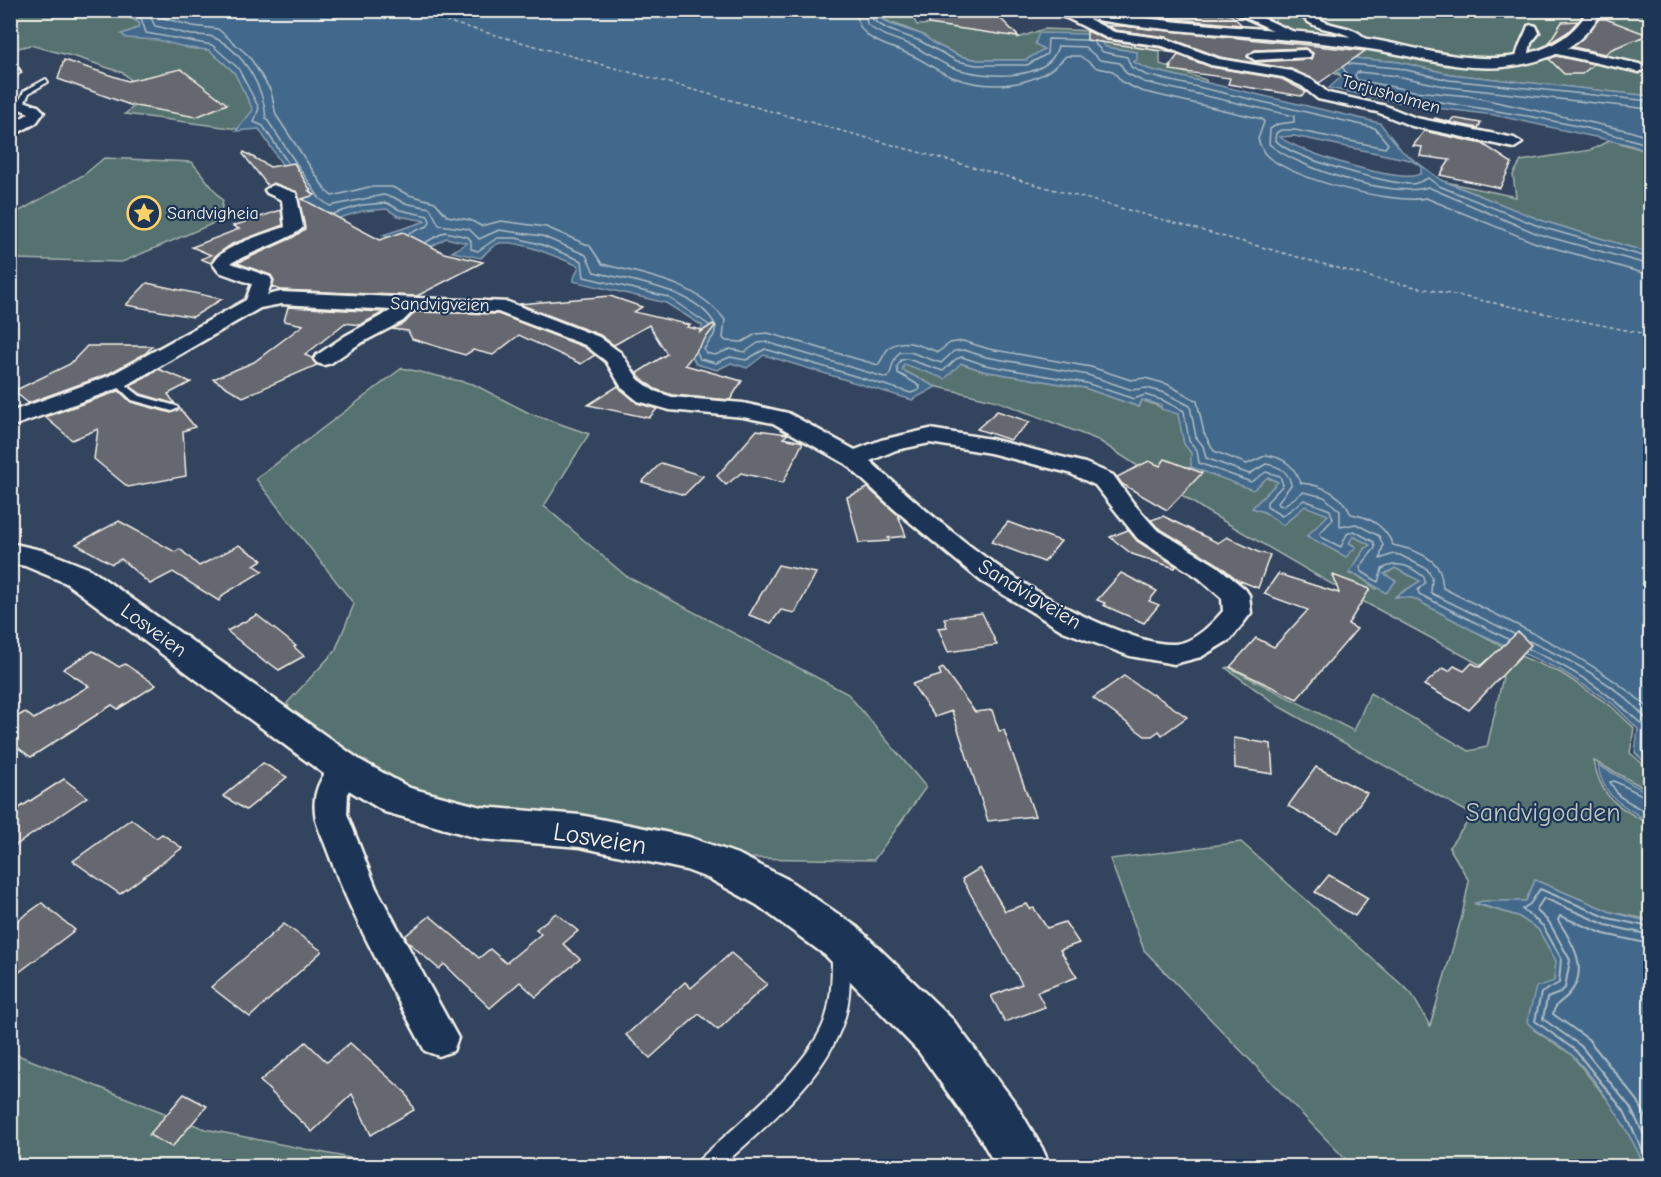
<svg xmlns="http://www.w3.org/2000/svg" width="1661" height="1177" font-family="'Comic Neue',sans-serif">
  <style>
    .green { fill: #557270; stroke: #a4b2ac; stroke-width: 1.5 }
    .water { fill: #43698b; stroke: #8a9fb0; stroke-width: 1.5; fill-rule: evenodd }
    .lines { fill: none; stroke-linecap: round; stroke-linejoin: round }
    .shore-far1 { stroke: #adbbc3; stroke-width: 1.5 }
    .shore { stroke: #adbbc3; stroke-width: 2 }
    .ferry { stroke: #b6c1c7; stroke-width: 1.5; stroke-dasharray: 4 3; stroke-linecap: butt }
    .building { fill: #666870; stroke: #f4f1e8; stroke-width: 1.5; fill-rule: evenodd }
    .lane-casing { stroke: #f4f1e8; stroke-width: 4 }
    .street-casing { stroke: #f4f1e8; stroke-width: 5 }
    .secondary-casing { stroke: #f4f1e8; stroke-width: 5 }
    .lane { fill: #1d3557; fill-rule: evenodd }
    .street { fill: #1d3557; fill-rule: evenodd }
    .secondary { fill: #1d3557; fill-rule: evenodd }
    .labels { text-anchor: middle; stroke-width: 4.5; stroke-linejoin: round; paint-order: stroke }
    .far-street-label { font-size: 18px; fill: #f4f1e8; stroke: #1d3557 }
    .far-poi-label { font-size: 18px; fill: #f4f1e8; stroke: #1d3557; text-anchor: start }
    .street-label { font-size: 21px; fill: #f4f1e8; stroke: #1d3557 }
    .near-park-label { font-size: 26px; fill: #bcc5be; stroke: #1d3557 }
    .near-street-label { font-size: 26px; fill: #f4f1e8; stroke: #1d3557 }
  </style>
  <rect width="100%" height="100%" fill="#33445e"/>
  <filter id="ink" filterUnits="userSpaceOnUse"><feTurbulence type="fractalNoise" baseFrequency=".0167" numOctaves="2"/><feDisplacementMap in="SourceGraphic" scale="12" xChannelSelector="R" yChannelSelector="G"/><feConvolveMatrix kernelMatrix="1 2 1 2 8 2 1 2 1" color-interpolation-filters="sRGB"/></filter>
  <g filter="url(#ink)">
    <g class="green">
      <path d="M11 11C34 11 127 8 140 24L138 28 122 34 167 41 188 48 209 50 234 72 254 110 238 129 125 114 148 95 123 73 79 58 30 45 11 50Z"/>
      <path d="M887 11H912L911 14 917 25 963 23 1018 38 1044 29 1096 31 1160 52V64L1206 80 1207 83 1148 69 1132 62 1137 52 1106 47 1099 43 1045 49 1026 60H978L960 56 935 44 923 35 877 17Z"/>
      <path d="M1286 11H1650V96L1450 74 1399 62 1318 55 1342 76 1287 56 1264 32 1281 13Z"/>
      <path d="M1610 140 1650 152V253L1543 221 1446 182 1516 197 1513 175 1521 161 1591 150Z"/>
      <path d="M104 158 192 162 223 201 219 221 122 262 16 259 11 262V216L85 174Z"/>
      <path d="M960 363 983 371 1085 388 1139 407 1142 400 1179 414 1184 444 1278 482 1253 508 1264 512 1283 525 1305 505 1329 515 1307 536 1356 547 1349 543 1353 536 1371 545 1364 549 1350 574 1357 575 1376 589 1384 575 1395 568 1421 581 1396 596 1413 598 1523 657 1561 673 1611 706 1634 728 1630 753 1650 770V791L1594 761C1601 801 1619 806 1650 825V920L1611 912 1535 880 1526 901H1483L1476 904 1518 916 1538 929 1556 961 1554 981 1534 1030 1571 1054 1620 1115 1645 1166H1352L1144 950 1110 859 1241 842 1411 993 1430 1026 1462 916 1469 881 1449 847 1470 819 1471 814 1280 707 1226 668 1228 667 1354 731 1370 693 1469 751 1487 747 1503 677 1342 590 1206 511 1098 440 997 401 934 386 902 370 904 364Z"/>
      <path d="M402 368 473 384 529 413 589 434 544 506 626 576 848 694 926 787 874 860 747 858 555 833 399 794 314 754 287 703 335 651 354 604 256 479Z"/>
      <path d="M10 1052 205 1129 390 1166H11Z"/>
    </g>
    <g class="water">
      <path d="M50 11H887L878 17 890 24 923 35 935 44 960 56 978 60H1026L1044 49 1035 44 1039 33 1092 34 1106 47 1137 52V60L1133 62 1148 69 1380 123 1402 151 1441 180 1543 221 1650 253V767L1635 753 1638 729 1613 704 1562 671 1472 630 1413 598 1395 597 1420 581 1395 568 1384 574 1396 581 1386 593 1357 575 1349 573 1365 549 1370 545 1353 536 1349 543 1356 547 1346 557 1307 536 1328 515 1305 506 1283 525 1264 512 1252 508 1278 482 1268 477 1253 490 1191 467V453L1184 444 1178 414 1161 409V405L1142 400 1139 407 1085 388 983 371 961 363 945 379 904 364 902 370 936 387 912 400 764 355 747 368 731 363 717 370 696 364 687 346 703 326 666 303 573 281 579 266C559 258 521 240 500 243 492 245 486 253 481 258L452 252 467 243 446 238 417 255 383 235 426 221 398 216 387 209 363 211 329 221 311 209 259 129 236 131 253 110 234 72 209 50 188 48 158 40 126 38 122 34 138 28 140 24C129 9 70 11 50 11ZM1294 136 1410 160 1421 166V173C1406 187 1296 151 1280 137Z"/>
      <path d="M1318 55 1399 62 1450 74 1650 96V152L1627 144 1494 115 1412 105 1329 88 1342 76Z"/>
      <path d="M1598 765 1650 794V822C1624 806 1602 798 1598 765Z"/>
      <path d="M1535 880 1611 912 1650 922V1166H1645C1625 1126 1604 1087 1572 1055 1558 1042 1540 1037 1527 1022L1536 987 1554 981 1556 961 1538 929 1518 916 1475 903 1483 901H1526Z"/>
    </g>
    <g class="lines">
      <g class="shore-far1">
        <path d="M125 10 140 15 146 33 212 45 238 68 259 108 254 122 263 126 288 163"/>
        <path d="M147 10 155 26C168 28 179 33 192 35 199 36 207 34 215 38 243 52 264 87 266 118L320 199 330 206 383 195 393 197 404 203 430 208 439 225 469 229 479 239 499 230 542 236 586 255 594 272C631 281 698 289 716 326"/>
        <path d="M158 10 163 18 193 26 218 29 249 56 271 91 276 115 327 192 332 196 369 187H392L409 195 435 202 447 216 470 220 481 226 501 221 546 227 590 246 602 264C646 275 696 282 725 320L723 338 726 341 742 342 756 334 768 333 878 365C882 360 884 353 888 349 902 335 923 347 938 352L950 343 963 341 989 349 1091 367 1131 380 1145 378 1167 384 1197 401 1204 433 1214 451 1247 464 1267 455C1285 458 1294 466 1301 483 1323 485 1341 494 1351 514 1371 517 1385 526 1393 545 1408 548 1430 555 1439 569 1442 575 1442 582 1443 588 1515 625 1589 655 1650 709"/>
        <path d="M856 10C857 42 887 44 911 55 925 61 937 71 952 77 990 91 1038 88 1066 56H1080L1097 68 1113 71 1122 82 1141 91 1262 119 1264 122 1258 139C1260 145 1262 151 1266 155 1291 179 1393 205 1426 198L1536 243 1650 275"/>
        <path d="M865 10 867 24C880 36 897 39 913 46 927 53 940 63 954 68 983 78 1049 83 1058 46L1085 47 1100 60 1120 63 1126 73 1144 82 1294 116V122L1278 124 1270 129 1269 144C1297 168 1393 199 1428 187L1538 234 1650 265"/>
        <path d="M874 10 873 20 887 29 920 41 957 61 976 65H1027L1047 54 1048 39 1086 40"/>
        <path d="M1093 42 1103 52 1127 57 1131 67 1146 75 1375 128 1388 144 1385 148 1295 130H1281L1276 133 1275 139C1286 157 1387 184 1411 184 1417 184 1422 181 1428 178L1439 186 1541 227 1650 258"/>
        <path d="M1349 64 1398 68 1449 80 1650 101"/>
        <path d="M1343 68 1347 74 1345 83 1347 86C1448 106 1552 114 1650 145"/>
        <path d="M1650 109 1448 87 1397 76 1358 72 1355 75 1357 80 1414 91 1469 96 1630 131 1650 138"/>
        <path d="M333 214 362 205 387 203 400 210 428 216 430 221 428 226 409 233"/>
        <path d="M426 242 445 232 468 237 471 241V249L478 251 497 238H516L540 244 582 261 584 277 668 297 709 325"/>
        <path d="M716 326 714 335 704 349 706 353 715 355 730 349 745 352 758 343 766 342 887 378C894 371 889 363 900 352H910L941 363 954 351 964 350 986 357 1088 375 1132 390 1147 388 1165 393 1190 406 1196 437 1203 446 1206 458 1249 474 1266 464C1279 466 1289 471 1291 485L1278 502 1279 505 1283 506 1303 492 1324 497 1340 511V527L1356 524 1379 536 1383 545 1380 559 1393 554 1400 555 1427 569 1432 577 1431 593 1514 634"/>
        <path d="M697 352 700 359 716 363 730 357 746 360 765 349 911 393 919 390 920 386 898 373 897 367 901 360 907 359 943 371 956 359 962 357 985 365 1086 383 1134 399 1145 395 1162 400 1184 411 1189 441 1197 450 1199 463 1251 482 1266 472 1280 476 1283 485 1267 502V507L1282 516 1304 500 1330 510 1333 519 1320 533 1321 537 1341 547 1347 534 1354 531 1374 542 1375 548 1360 567 1361 571 1378 582 1382 569C1398 560 1410 566 1424 577L1425 583 1418 590 1419 594 1508 639"/>
        <path d="M1529 641C1574 662 1618 684 1650 723"/>
        <path d="M1529 649C1572 669 1610 692 1643 726L1642 750 1650 759"/>
        <path d="M1634 805 1619 796 1610 782 1614 781 1650 799"/>
      </g>
      <g class="shore">
        <path d="M1632 804 1650 815"/>
        <path d="M1650 927 1608 918 1540 889 1530 904 1522 909 1543 926 1561 958 1559 983 1541 993 1535 1021 1575 1050 1624 1111 1650 1166"/>
        <path d="M1650 935 1606 925 1544 898 1536 910 1549 922 1570 960 1565 988 1560 993 1547 998 1543 1019 1581 1046 1630 1107 1650 1147"/>
        <path d="M1650 944 1604 934 1560 916 1558 920C1572 942 1590 969 1570 993 1562 1003 1556 1001 1553 1014L1588 1039 1638 1101 1650 1126"/>
      </g>
      <path class="ferry" d="M405 10 1377 279 1650 335"/>
    </g>
    <g class="building">
      <path d="M930 10H992L1019 37 929 24Z"/>
      <path d="M1222 14 1231 15 1242 25 1144 16Z"/>
      <path d="M1599 19H1606L1648 35 1612 49 1605 54 1573 47Z"/>
      <path d="M1578 21 1568 32 1548 44 1562 22Z"/>
      <path d="M1108 26H1122L1365 51 1319 83 1291 69 1220 57 1166 37 1115 30ZM1305 48 1313 53 1311 59 1255 62 1247 57 1255 50Z"/>
      <path d="M1087 31 1107 40 1162 48 1175 53 1087 40Z"/>
      <path d="M1178 55 1211 67 1282 79 1306 92 1301 96 1228 84 1230 78 1170 70 1172 67H1169Z"/>
      <path d="M1556 56 1594 64 1582 74H1564L1549 59Z"/>
      <path d="M64 60 128 81 181 69 227 104 196 117 130 105 58 79Z"/>
      <path d="M1435 118 1450 122 1453 118 1481 123 1478 128 1434 119Z"/>
      <path d="M1424 131 1483 144 1512 163 1500 188 1440 175 1450 160 1420 156 1422 147 1413 146Z"/>
      <path d="M244 152 270 167 294 163 311 191H309L315 195 302 199 380 240 403 232 444 253 483 262 417 296 280 290 272 287 274 280 271 275 237 263 292 238 305 229 298 193 274 183 268 186 243 154Z"/>
      <path d="M281 210 283 225 232 244 215 256 211 263 201 259 211 255 192 247 239 229 233 226Z"/>
      <path d="M147 283 222 299 193 317 126 305Z"/>
      <path d="M610 296 642 307 634 312 690 325 687 327 702 330 699 333 713 324 715 326 685 365 742 381 730 400 672 395 655 389 640 377 637 373 667 354 649 325 614 345 600 335 519 304Z"/>
      <path d="M288 307 384 312 360 325 345 323 305 355 312 358 317 365 243 397 213 379 254 362 303 325 284 321Z"/>
      <path d="M415 312 498 314 584 347 595 355 581 364 519 335 493 355 473 350 465 355 412 339 408 331 392 329 405 323Z"/>
      <path d="M87 346H152L146 353 108 374 28 403 14 391 70 364Z"/>
      <path d="M158 369 191 382 168 394 175 404 141 394 130 386Z"/>
      <path d="M618 386 637 403 657 409 649 418 588 405Z"/>
      <path d="M119 391 131 402 171 413 180 409 195 427 183 431 186 476 128 487 94 459 98 429 72 440 45 417Z"/>
      <path d="M997 411 1030 422 1010 440 977 429Z"/>
      <path d="M757 430 788 434 783 438 803 442 783 483 741 473 726 485 717 476Z"/>
      <path d="M1165 459 1202 473 1167 510 1122 484 1117 477 1149 461 1160 466Z"/>
      <path d="M661 463 703 476 684 495 642 482Z"/>
      <path d="M868 488 898 515 906 536 888 538 889 541 859 543 847 497Z"/>
      <path d="M1163 516 1218 543 1227 537 1258 552 1270 555 1258 588 1238 580 1218 564 1157 527 1151 520Z"/>
      <path d="M119 521 175 552 180 549 199 566 239 545 262 560 254 565 263 571 224 594 219 601 173 572 150 584 121 559 112 564 76 544Z"/>
      <path d="M1008 522 1032 531 1061 541 1044 562 991 542Z"/>
      <path d="M1128 530 1137 541 1176 566 1175 568 1132 554 1110 537Z"/>
      <path d="M778 565 816 573 795 613 781 610 771 623 749 615Z"/>
      <path d="M1121 573 1157 591 1149 601 1159 605 1144 623 1103 605 1105 603 1097 600Z"/>
      <path d="M1278 574 1339 593 1333 575 1370 589 1348 624 1357 629 1297 699 1230 667 1256 638 1274 647 1308 610 1264 594Z"/>
      <path d="M982 613 997 645 948 652 938 628 947 627 944 618Z"/>
      <path d="M257 615 296 646 294 647 304 656 279 670 268 662 266 663 227 631Z"/>
      <path d="M1518 632 1531 645 1469 710 1424 685 1443 668 1449 671 1454 666 1464 671 1472 663 1480 667Z"/>
      <path d="M93 651 119 667 125 664 156 685 118 709 112 705 31 757 10 742V721L25 712 34 719 89 686 63 669Z"/>
      <path d="M943 668 975 712 992 710 999 731 1004 730 1035 816 988 821 952 711 935 717 912 684 941 675 939 670Z"/>
      <path d="M1124 676 1152 695 1153 694 1187 717 1162 735 1159 731 1152 736H1145L1093 698Z"/>
      <path d="M1234 738 1271 744 1273 774 1235 768Z"/>
      <path d="M263 763 287 777 246 810 223 796Z"/>
      <path d="M1316 767 1367 793 1338 833 1288 806Z"/>
      <path d="M64 779 87 797 10 849V814Z"/>
      <path d="M131 819 156 838 162 834 182 848 120 894 73 861Z"/>
      <path d="M980 868 1005 911 1027 904 1030 909 1034 908 1047 928 1065 922 1079 943 1060 950 1077 977 1037 992 1045 1007 1005 1022 991 996 1022 984 962 879Z"/>
      <path d="M1329 875 1368 898 1355 916 1315 892Z"/>
      <path d="M42 903 75 930 10 979V926Z"/>
      <path d="M556 913 578 931 563 944 580 959 536 997 520 982 490 1008 444 964 439 969 408 942 405 936 430 916 479 958 490 949 506 963 541 934 536 929Z"/>
      <path d="M284 924 322 951 250 1017 211 987Z"/>
      <path d="M731 953 767 984 718 1030 699 1014 650 1058 626 1035 685 982 691 988Z"/>
      <path d="M306 1042 327 1062 350 1043 406 1093 414 1110 371 1135 352 1094 312 1132 260 1081Z"/>
      <path d="M184 1094 207 1106 172 1147 149 1135Z"/>
    </g>
    <g class="lines">
      <g class="lane-casing">
        <g id="lane">
          <path d="M46 79 48 82 29 93 23 106H17L24 91Z"/>
          <path d="M117 378 140 396 176 406 178 408 172 411 132 400 112 381Z"/>
          <path d="M841 944 847 946 850 952C850 974 851 999 844 1020 824 1080 767 1125 722 1166H697L700 1159C738 1123 807 1069 825 1020 832 999 832 974 832 952L835 946Z"/>
        </g>
      </g>
      <g class="street-casing">
        <g id="street">
          <path d="M1045 10H1066L1077 13 1114 32 1166 39 1219 59 1291 71 1312 80 1328 93 1386 106 1416 118 1514 138 1522 143 1514 148 1412 126 1377 112 1318 99 1302 86 1283 77 1211 65 1163 46 1107 38 1069 19Z"/>
          <path d="M1229 10H1245L1303 36 1301 39H1293Z"/>
          <path d="M1304 10H1316L1313 14C1330 31 1353 21 1369 43L1363 47C1356 45 1354 38 1347 35 1330 27 1314 31 1301 15Z"/>
          <path d="M1532 25 1536 26 1539 33 1531 43 1527 62H1517L1516 59C1518 45 1524 38 1528 26Z"/>
          <path d="M1557 46 1639 64 1646 68 1639 72 1552 53 1551 50 1552 47Z"/>
          <path d="M1305 50 1311 54 1310 57 1255 60 1249 56 1255 52Z"/>
          <path d="M10 69H18L20 72 10 79Z"/>
          <path d="M10 96 38 106 44 112 36 123 10 137V126L29 113 10 105Z"/>
          <path d="M273 185 296 193 303 227C296 237 247 254 231 263L270 277 272 281 267 295 281 292 508 302 599 337 621 353 638 379 654 391 672 397 743 403 788 413 855 450 881 440 930 429 991 439 1085 463 1113 475 1133 503 1156 529 1217 566 1245 589 1249 595 1251 613 1231 639 1201 657 1174 664 1130 656 1063 631 981 581 893 508 846 464 773 423 743 417 670 410 638 401 622 388 606 361 585 345 498 312 414 310 403 321 359 344 331 363 324 365 317 363 314 359 317 355 345 336 392 310 281 304 260 308 125 386 10 427V412L109 376 246 300 252 284 219 272 213 264C218 247 268 233 285 227L282 200 267 193 265 190ZM930 443 990 453 1069 473 1095 485 1138 539 1199 578 1222 598 1223 611C1212 624 1193 643 1175 644 1155 645 1135 637 1117 630 1022 595 944 528 870 461L896 450Z"/>
          <path d="M346 758 357 761 362 770 348 792 347 814 376 888 458 1038 453 1051 439 1056 425 1051C391 986 353 921 328 852 324 840 316 826 315 813 312 791 324 765 346 758Z"/>
        </g>
      </g>
      <g class="secondary-casing">
        <g id="secondary">
          <path d="M1056 10C1097 10 1138 18 1179 22 1240 28 1301 31 1361 38 1411 45 1459 63 1510 57 1539 53 1567 42 1584 17L1581 10H1595L1598 17C1578 49 1548 61 1511 66 1460 73 1412 54 1362 48 1262 34 1162 34 1063 14Z"/>
          <path d="M10 543 45 551 90 569 360 760 410 788 481 807 580 815 689 837 740 855 787 879 857 927 953 1020 1016 1104 1042 1148 1050 1166H996L980 1138 919 1052 825 955 757 905 710 879 686 870 580 847 481 839 385 812 332 780 66 583 25 566 10 563Z"/>
        </g>
      </g>
      <use href="#lane" class="lane"/>
      <use href="#street" class="street"/>
      <use href="#secondary" class="secondary"/>
    </g>
  </g>
  <defs>
    <g id="sight-ring" transform="scale(1.725)"><circle r="9.5" fill="#1d3557" stroke="#ffd166" stroke-width="1.5"/><path d="M0-6L1.8-2.2L6-1.7L2.9 1.2L3.7 5.4L0 3.3L-3.7 5.4L-2.9 1.2L-6-1.7L-1.8-2.2Z" fill="#ffd166"/></g>
  </defs>
  <g fill-rule="evenodd">
    <use href="#sight-ring" x="144" y="213"/>
  </g>
  <g class="labels">
    <g class="far-street-label">
      <text transform="translate(1391 94) rotate(16)" y="6">Torjusholmen</text>
      <text transform="translate(440 304) rotate(1)" y="6">Sandvigveien</text>
    </g>
    <g class="far-poi-label">
      <text x="167" y="219">Sandvigheia</text>
    </g>
    <g class="street-label">
      <text transform="translate(1030 594) rotate(31)" y="7">Sandvigveien</text>
      <text transform="translate(154 630) rotate(36)" y="7">Losveien</text>
    </g>
    <g class="near-park-label">
      <text x="1543" y="821">Sandvigodden</text>
    </g>
    <g class="near-street-label">
      <text transform="translate(600 838) rotate(9)" y="9">Losveien</text>
    </g>
  </g>
  <rect width="1661" height="1177" fill="none" stroke="#1d3557" stroke-width="36"/>
  <rect x="18" y="18" width="1625" height="1141" fill="none" stroke="#f4f1e8" stroke-width="2" filter="url(#ink)"/>
</svg>
